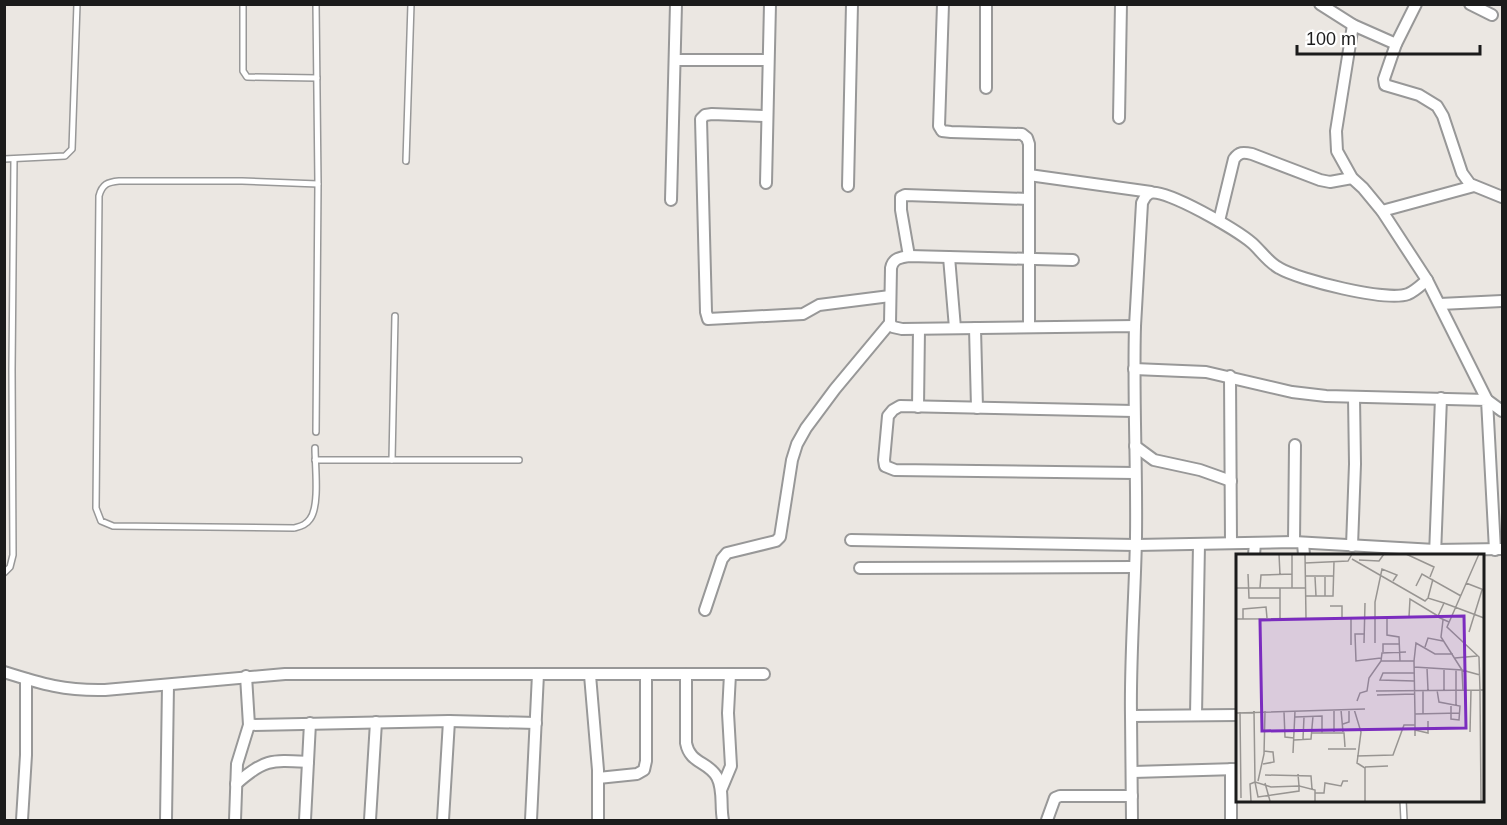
<svg xmlns="http://www.w3.org/2000/svg" width="1507" height="825" font-family="Helvetica,sans-serif">
  <style>
    .lines { fill: none; stroke-linecap: round; stroke-linejoin: round }
    .lane-casing { stroke: #989898; stroke-width: 8 }
    .street-casing { stroke: #989898; stroke-width: 14 }
    .lane { stroke: #fff; stroke-width: 5 }
    .street { stroke: #fff; stroke-width: 10 }
    .inset-road { fill: none; stroke: #989592; stroke-width: 1.5 }
    .view { fill: #7b2cbf; fill-opacity: 0.15; stroke: #7b2cbf; stroke-width: 3 }
    .inset-edge { fill: none; stroke: #1b1b1b; stroke-width: 3 }
  </style>
  <rect width="100%" height="100%" fill="#ebe7e2"/>
  <g class="lines">
    <g class="lane-casing">
      <g id="lane">
        <path d="M243 4V71L247 77 317 78"/>
        <path d="M4 159 65 156 72 149 77 4"/>
        <path d="M406 161 411 4"/>
        <path d="M316 432 318 184 316 4"/>
        <path d="M315 448C315 465 320 506 310 519 306 525 301 526 294 528L113 526 101 521 96 508 99 196C102 184 108 182 119 181H242L318 184"/>
        <path d="M315 460H519"/>
        <path d="M392 460 395 316"/>
        <path d="M4 573 10 567 13 555 12 370 14 159"/>
        <path d="M1403 800 1404 820"/>
      </g>
    </g>
    <g class="street-casing">
      <g id="street">
        <path d="M943 4 939 126 942 131 951 132 1022 134 1027 138 1029 144V327"/>
        <path d="M1320 4 1353 25 1396 44"/>
        <path d="M1416 4 1396 44 1384 79 1385 85 1419 95 1437 106 1443 116 1462 173 1470 184 1502 197"/>
        <path d="M1470 4 1492 15"/>
        <path d="M1353 25 1336 131 1337 151 1352 178 1363 188 1382 211 1427 280 1487 400 1502 411"/>
        <path d="M675 60H768"/>
        <path d="M986 88V4"/>
        <path d="M767 116 712 114 705 115 701 119 706 312 708 319 803 314 819 305 890 296"/>
        <path d="M1119 118 1121 4"/>
        <path d="M1029 175 1151 192"/>
        <path d="M766 183 770 4"/>
        <path d="M848 186 852 4"/>
        <path d="M671 200 676 4"/>
        <path d="M1382 211 1474 186"/>
        <path d="M1219 221 1234 159C1239 152 1243 152 1252 154L1320 180 1330 182 1352 178"/>
        <path d="M909 256 901 210V197L905 195 1029 199"/>
        <path d="M949 257 955 328"/>
        <path d="M1073 260 909 256C900 258 893 258 891 268L890 323 893 327 902 329 1135 326C1133 397 1137 467 1136 537 1135 597 1130 656 1131 716L1237 715"/>
        <path d="M1440 304 1502 301"/>
        <path d="M1135 326 1142 203C1144 199 1145 195 1150 193 1166 188 1238 231 1252 243 1261 251 1268 262 1279 268 1299 280 1387 302 1408 294 1415 291 1421 285 1427 280"/>
        <path d="M975 328 977 408"/>
        <path d="M1134 369 1206 372 1292 392 1326 396 1487 400 1495 550"/>
        <path d="M1230 376 1231 543"/>
        <path d="M918 407 919 329"/>
        <path d="M1134 411 900 406 893 410 888 416 884 460 885 466 895 470 1135 473"/>
        <path d="M1135 446 1154 460 1200 470 1231 481"/>
        <path d="M851 540 1136 545 1294 542 1435 550 1502 549"/>
        <path d="M1294 542 1295 445"/>
        <path d="M1303 543 1304 555"/>
        <path d="M1352 546 1355 464 1354 397"/>
        <path d="M1254 555 1255 543"/>
        <path d="M1435 555 1441 398"/>
        <path d="M860 568 1134 567"/>
        <path d="M705 610 722 559 727 553 776 541 780 537 792 460 797 444 806 428 835 389 890 323"/>
        <path d="M4 672C42 684 65 691 105 690L285 674H764"/>
        <path d="M686 674V743C690 764 708 761 717 777 724 790 720 807 723 820"/>
        <path d="M590 675 598 770V820"/>
        <path d="M1196 715 1199 544"/>
        <path d="M1131 716 1132 820"/>
        <path d="M449 721 536 723"/>
        <path d="M249 725 449 721 443 820"/>
        <path d="M1133 772 1237 769"/>
        <path d="M598 778 637 774 644 770 646 761V674"/>
        <path d="M236 784C264 759 271 760 308 762"/>
        <path d="M721 790 731 766 728 713 730 674"/>
        <path d="M22 820 26 755V679"/>
        <path d="M166 820 168 685"/>
        <path d="M235 820 237 764 249 725 246 676"/>
        <path d="M305 820 310 723"/>
        <path d="M370 820 376 722"/>
        <path d="M531 820 538 674"/>
        <path d="M1047 820 1055 798 1060 796H1132"/>
        <path d="M1231 820V769"/>
      </g>
    </g>
    <use href="#lane" class="lane"/>
    <use href="#street" class="street"/>
  </g>
  <g transform="translate(1236 554)">
    <rect width="248" height="248" fill="#ebe7e2"/>
    <path class="inset-road" d="M43 0 44 21M69 0 70 64M170 0 198 13 194 23M243 0 211 73 243 103 244 136H248M116 5 189 47 192 44 208 49 202 62M123 6 143 7 148 0M69 9 112 7 116 0M12 20 13 44H44M69 22H97M79 23 80 42M89 23V42M230 29 248 36M180 32 186 20 225 42M0 34H69M24 34 25 21 56 20M44 34V64M56 34V0M70 42H97L98 8M192 44 197 25M208 49 248 64M94 52H106V64M151 63V81L163 83 164 107M173 63 174 45 202 62M0 65 202 63 213 68M7 65V55L30 53 31 64M207 66 205 83 226 116 244 121M233 78 246 36M128 80H119L120 107 145 104M128 89 129 49M139 89V48L146 15 161 21 157 27M115 91V64M189 93 192 84 207 87M147 98V90H163M170 98 146 99 145 107H178L179 160 224 159M219 104 241 102M178 107 180 89 199 100H217M178 113 226 116 227 137M191 114 192 136M208 116V136M178 119H147L144 126 178 127M201 136 203 148 224 152 223 166 215 165V152M140 137 244 136 245 247M141 141 179 140M121 147 124 139 131 137 133 124 145 107M220 152V116M118 155 125 178 121 209 129 214V247M105 156 107 178M18 157 19 228 35 233 63 232V237L22 243 19 228M4 158 5 244M48 158 49 183 58 184M0 159 129 155M179 160V182M187 160V136M59 163 86 162V179M107 170 113 168V155M179 176 192 179V167M98 178V156M234 178 235 136M76 179H108L109 193M67 185 68 163M58 186 75 185 77 162M92 195H120M57 199 59 157M121 202 157 201 168 171H179M27 210 38 208 37 198 28 197M129 213 152 212M62 220 63 232 79 236V247M29 221 75 222 76 235M22 227 28 200 29 157M29 229 34 247M79 239H88L89 229 105 232 107 227H112M15 247 14 230 19 228"/>
    <path class="view" d="M228 62 230 174 26 177 24 66Z"/>
    <rect width="248" height="248" class="inset-edge"/>
  </g>
  <rect width="1507" height="825" fill="none" stroke="#1b1b1b" stroke-width="12"/>
  <path d="M1297 45v9h183v-9" fill="none" stroke="#1b1b1b" stroke-width="3"/>
  <text x="1306" y="45" font-size="18" fill="#1b1b1b" stroke="#ffffff" stroke-width="4.5" paint-order="stroke">100 m</text>
</svg>
